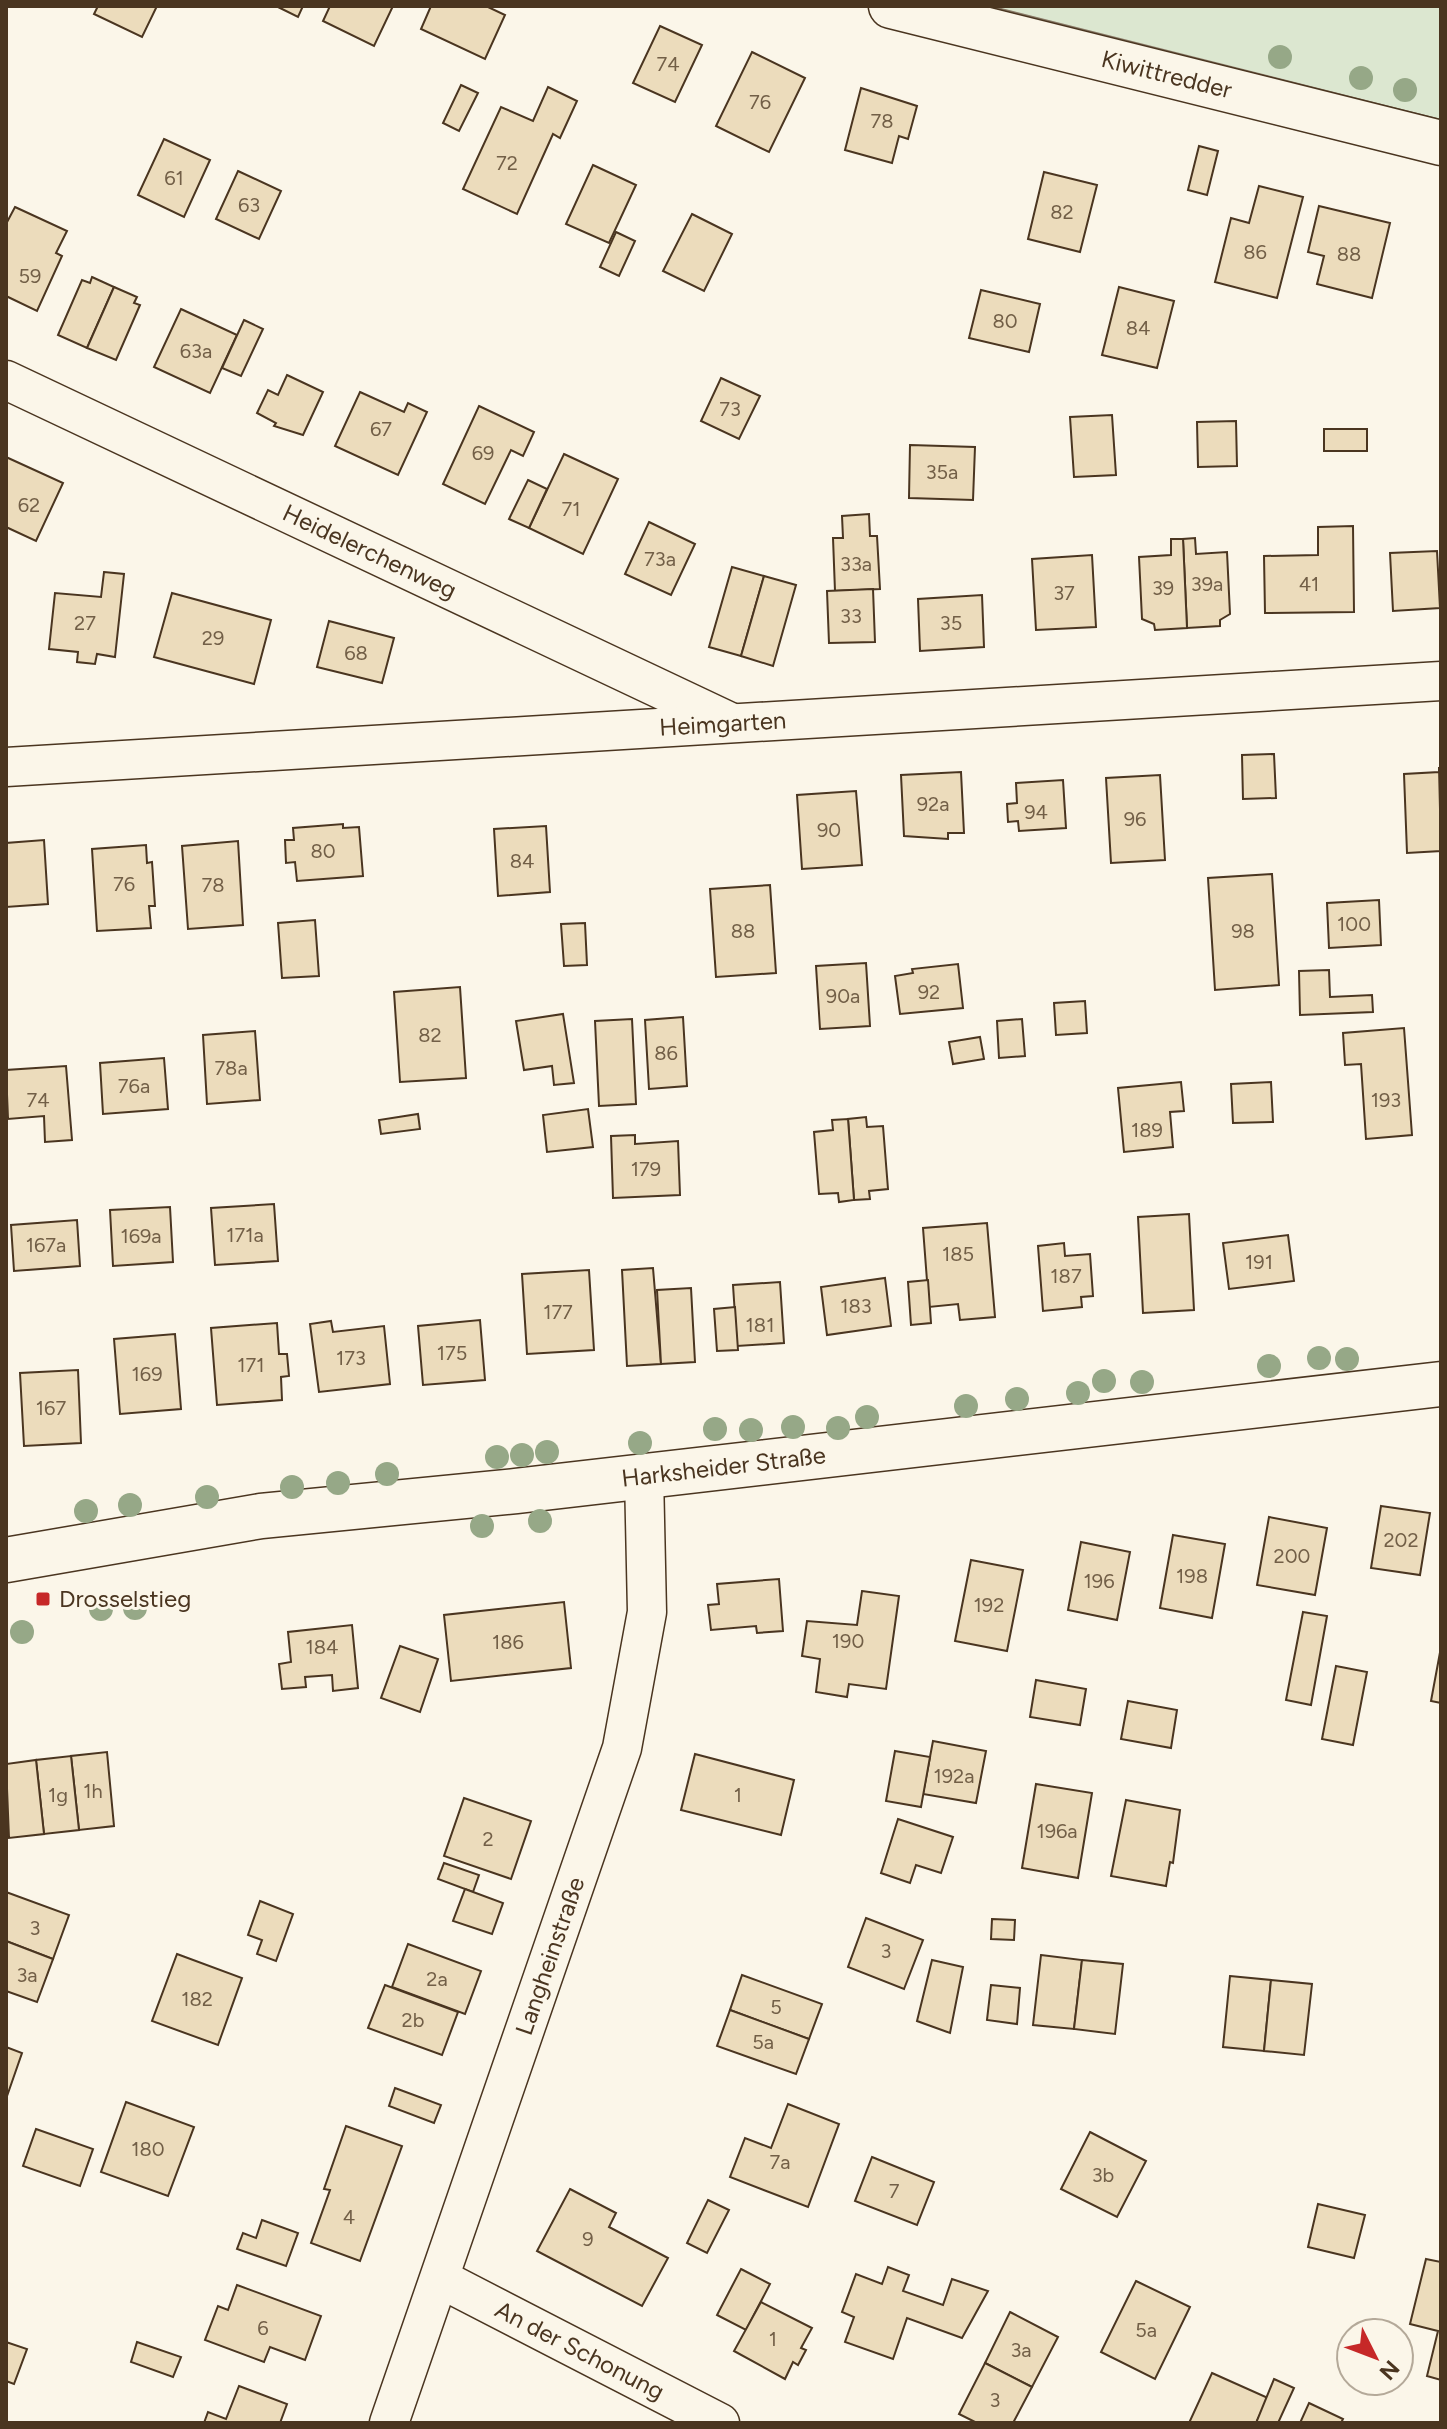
<svg xmlns="http://www.w3.org/2000/svg" width="1447" height="2429" font-family="Figtree,sans-serif">
  <style>
    .green { fill: #dce7d0; stroke: #887966; stroke-width: 2 }
    .building { fill: #ecdcbc; stroke: #4a3520; stroke-width: 2 }
    .lines { fill: none; stroke-linecap: round; stroke-linejoin: round }
    .minor-casing { stroke: #4a3520; stroke-width: 41 }
    .tertiary-casing { stroke: #4a3520; stroke-width: 47 }
    .secondary-casing { stroke: #4a3520; stroke-width: 47 }
    .minor { stroke: #fbf6e9; stroke-width: 38 }
    .tertiary { stroke: #fbf6e9; stroke-width: 44 }
    .secondary { stroke: #fbf6e9; stroke-width: 44 }
    .tree { fill: #96a887 }
    .poi-dot { fill: #c62828; stroke: #fbf6e9; stroke-width: 3 }
    .labels { text-anchor: middle; stroke-width: 6; stroke-linejoin: round; paint-order: stroke }
    .number-label { font-size: 20px; fill: #725f47 }
    .street-label { font-size: 24px; fill: #4a3520; stroke: #fbf6e9 }
    .poi-label { font-size: 24px; fill: #4a3520; stroke: #fbf6e9; text-anchor: start }
  </style>
  <rect width="100%" height="100%" fill="#fbf6e9"/>
  <path class="green" d="M989 6H1441V120Z"/>
  <g class="building">
    <path d="M98 6H157L142 37 94 14Z"/>
    <path d="M276 6H303L298 17Z"/>
    <path d="M330 6H393L374 46 323 21Z"/>
    <path d="M431 6H486L505 15 485 59 421 29Z"/>
    <path d="M660 26 702 45 675 102 633 83Z"/>
    <path d="M752 52 805 78 769 152 716 126Z"/>
    <path d="M461 85 478 93 459 131 443 123Z"/>
    <path d="M548 87 577 101 560 138 553 134 517 214 463 189 501 107 533 121Z"/>
    <path d="M861 88 917 106 908 139 899 136 892 163 845 150Z"/>
    <path d="M164 139 210 160 184 217 138 195Z"/>
    <path d="M1199 146 1218 151 1207 195 1188 190Z"/>
    <path d="M593 165 636 185 609 243 566 224Z"/>
    <path d="M238 171 281 191 259 239 216 219Z"/>
    <path d="M1044 172 1097 185 1080 252 1028 239Z"/>
    <path d="M1259 186 1303 197 1277 298 1215 282 1231 218 1249 223Z"/>
    <path d="M1319 206 1390 223 1372 298 1317 284 1324 256 1308 252Z"/>
    <path d="M15 207 67 231 56 253 62 256 37 311 6 296V224Z"/>
    <path d="M692 214 732 234 704 291 663 271Z"/>
    <path d="M616 232 635 241 619 276 600 267Z"/>
    <path d="M92 277 114 287 87 348 58 335 82 280 90 283Z"/>
    <path d="M114 287 137 297 134 303 140 305 116 360 87 348Z"/>
    <path d="M1119 287 1174 301 1157 368 1102 355Z"/>
    <path d="M981 290 1040 304 1029 352 969 338Z"/>
    <path d="M181 309 237 335 210 393 154 367Z"/>
    <path d="M244 320 263 329 241 376 222 368Z"/>
    <path d="M287 375 323 392 303 435 274 426 276 423 257 413 268 390 278 395Z"/>
    <path d="M721 378 760 396 739 439 701 421Z"/>
    <path d="M360 392 404 412 408 403 427 412 398 475 335 446Z"/>
    <path d="M479 406 534 432 523 456 511 450 485 504 443 484Z"/>
    <path d="M1112 415 1116 475 1074 477 1070 417Z"/>
    <path d="M1236 421 1237 466 1198 467 1197 422Z"/>
    <rect x="1324" y="429" width="43" height="22"/>
    <path d="M910 445 975 447 973 500 909 498Z"/>
    <path d="M564 454 618 479 583 554 529 528Z"/>
    <path d="M6 457 63 483 36 541 6 527Z"/>
    <path d="M528 480 547 489 529 528 509 519Z"/>
    <path d="M869 514 870 536H877L880 589 835 591 833 538H843L842 516Z"/>
    <path d="M649 522 695 544 671 595 625 574Z"/>
    <path d="M1353 526 1354 612 1265 613 1264 556 1318 555V527Z"/>
    <path d="M1195 538 1196 554 1227 552 1230 614 1220 620V626L1187 628 1183 539Z"/>
    <path d="M1171 539H1183L1187 628 1155 630 1154 624 1142 619 1139 557 1171 555Z"/>
    <path d="M1437 551 1440 608 1393 611 1390 553Z"/>
    <path d="M1092 555 1096 627 1036 630 1032 559Z"/>
    <path d="M732 567 764 576 741 656 709 647Z"/>
    <path d="M104 572 124 574 115 657 97 654 95 664 77 662 78 652 49 649 55 593 101 597Z"/>
    <path d="M764 576 796 585 773 666 741 656Z"/>
    <path d="M873 589 875 642 829 643 827 591Z"/>
    <path d="M172 593 271 620 254 684 154 657Z"/>
    <path d="M982 595 984 647 920 651 918 599Z"/>
    <path d="M329 621 394 638 382 683 317 667Z"/>
    <path d="M1274 754 1276 798 1243 799 1242 755Z"/>
    <path d="M1439 767 1441 851 1407 853 1404 774 1439 772Z"/>
    <path d="M961 772 964 833H948V839L904 836 901 775Z"/>
    <path d="M1160 775 1165 860 1111 863 1106 778Z"/>
    <path d="M1063 780 1066 828 1019 831 1018 821 1008 822 1007 804 1017 803 1016 783Z"/>
    <path d="M856 791 862 865 802 869 797 795Z"/>
    <path d="M343 824V828L359 827 363 876 297 881 295 862 286 863 285 840H294L293 828Z"/>
    <path d="M546 826 550 892 498 896 494 829Z"/>
    <path d="M44 840 48 904 6 907V843Z"/>
    <path d="M238 841 243 925 188 929 182 846Z"/>
    <path d="M146 845 147 863 152 862 155 906H149L151 928 97 931 92 849Z"/>
    <path d="M1272 874 1279 985 1215 990 1208 878Z"/>
    <path d="M770 885 776 973 716 977 710 889Z"/>
    <path d="M1379 900 1381 945 1329 948 1327 903Z"/>
    <path d="M315 920 319 976 282 978 278 923Z"/>
    <path d="M585 923 587 965 564 966 561 924Z"/>
    <path d="M866 963 870 1026 820 1029 816 966Z"/>
    <path d="M958 964 963 1008 900 1014 895 976 913 973 912 969Z"/>
    <path d="M1329 970 1330 997 1372 995 1373 1012 1300 1015 1299 971Z"/>
    <path d="M460 987 466 1078 400 1082 394 992Z"/>
    <path d="M1085 1001 1087 1033 1056 1035 1054 1003Z"/>
    <path d="M563 1014 574 1083 554 1085 552 1066 524 1070 516 1021Z"/>
    <path d="M683 1017 687 1086 649 1089 645 1020Z"/>
    <path d="M632 1019 636 1104 599 1106 595 1021Z"/>
    <path d="M1022 1019 1025 1056 999 1058 997 1021Z"/>
    <path d="M1404 1028 1412 1135 1366 1139 1361 1064 1345 1065 1343 1033Z"/>
    <path d="M255 1031 260 1100 207 1104 203 1035Z"/>
    <path d="M980 1037 984 1059 953 1064 949 1042Z"/>
    <path d="M164 1058 168 1109 103 1114 100 1063Z"/>
    <path d="M66 1066 72 1140 45 1142 44 1116 8 1119 6 1070Z"/>
    <path d="M1181 1082 1184 1111 1170 1112 1173 1147 1124 1152 1118 1088Z"/>
    <path d="M1271 1082 1273 1122 1233 1123 1231 1084Z"/>
    <path d="M588 1109 593 1147 547 1152 543 1115Z"/>
    <path d="M418 1114 420 1129 381 1134 379 1120Z"/>
    <path d="M866 1117 867 1127 883 1126 888 1189 869 1191 870 1199 854 1200 848 1119Z"/>
    <path d="M848 1119 854 1200 839 1202 838 1193 819 1194 814 1132 833 1130 832 1120Z"/>
    <path d="M635 1135V1144L678 1141 680 1195 613 1198 611 1136Z"/>
    <path d="M274 1204 278 1261 215 1265 211 1208Z"/>
    <path d="M170 1207 173 1262 113 1266 110 1210Z"/>
    <path d="M1189 1214 1194 1310 1143 1313 1138 1217Z"/>
    <path d="M77 1220 80 1266 14 1271 11 1225Z"/>
    <path d="M987 1223 995 1317 960 1320 958 1304 929 1307 923 1228Z"/>
    <path d="M1288 1235 1294 1281 1229 1289 1223 1243Z"/>
    <path d="M1064 1243 1065 1256 1090 1254 1093 1296 1081 1297 1082 1307 1043 1311 1038 1246Z"/>
    <path d="M653 1268 661 1364 627 1366 622 1270Z"/>
    <path d="M589 1270 594 1350 527 1354 522 1274Z"/>
    <path d="M885 1278 891 1326 827 1335 821 1287Z"/>
    <path d="M928 1280 931 1323 911 1325 908 1282Z"/>
    <path d="M780 1282 784 1343 737 1346 733 1285Z"/>
    <path d="M691 1288 695 1362 661 1364 657 1290Z"/>
    <path d="M735 1307 738 1350 717 1351 714 1309Z"/>
    <path d="M480 1320 485 1380 423 1385 418 1326Z"/>
    <path d="M331 1321 333 1332 384 1326 390 1384 319 1392 310 1324Z"/>
    <path d="M277 1323 279 1354H287L289 1376 281 1377 282 1400 217 1405 211 1328Z"/>
    <path d="M175 1334 181 1409 120 1414 114 1339Z"/>
    <path d="M78 1370 81 1443 24 1446 20 1373Z"/>
    <path d="M1381 1506 1430 1513 1420 1575 1371 1568Z"/>
    <path d="M1269 1517 1327 1528 1315 1595 1257 1585Z"/>
    <path d="M1173 1535 1225 1544 1212 1618 1160 1608Z"/>
    <path d="M1081 1542 1130 1552 1117 1620 1068 1610Z"/>
    <path d="M971 1560 1023 1570 1007 1651 955 1641Z"/>
    <path d="M779 1579 783 1631 757 1633 756 1626 711 1630 708 1605 719 1604 717 1584Z"/>
    <path d="M862 1591 899 1596 886 1689 849 1684 847 1697 816 1692 820 1659 802 1656 807 1621 857 1625Z"/>
    <path d="M564 1602 571 1668 451 1681 444 1615Z"/>
    <path d="M1303 1612 1327 1616 1311 1705 1286 1700Z"/>
    <path d="M352 1625 358 1688 333 1691 332 1675 305 1677 306 1687 282 1689 279 1664 291 1662 288 1632Z"/>
    <path d="M400 1646 438 1659 420 1712 381 1698Z"/>
    <path d="M1441 1647V1703L1431 1701Z"/>
    <path d="M1336 1666 1367 1672 1353 1745 1322 1739Z"/>
    <path d="M1036 1680 1086 1689 1080 1725 1030 1717Z"/>
    <path d="M1128 1701 1177 1710 1171 1748 1121 1739Z"/>
    <path d="M933 1741 986 1751 976 1803 923 1794Z"/>
    <path d="M895 1751 930 1757 921 1807 886 1801Z"/>
    <path d="M107 1752 114 1826 79 1830 71 1756Z"/>
    <path d="M695 1754 794 1780 781 1835 681 1810Z"/>
    <path d="M71 1756 79 1830 44 1834 36 1760Z"/>
    <path d="M36 1760 44 1834 9 1838 6 1764Z"/>
    <path d="M1036 1784 1092 1793 1078 1878 1022 1868Z"/>
    <path d="M464 1798 531 1821 511 1879 444 1856Z"/>
    <path d="M1126 1800 1180 1810 1173 1863 1170 1862 1166 1886 1111 1876Z"/>
    <path d="M898 1819 953 1837 941 1873 916 1865 910 1883 881 1873Z"/>
    <path d="M444 1863 479 1875 473 1892 438 1879Z"/>
    <path d="M465 1889 503 1903 492 1934 453 1921Z"/>
    <path d="M6 1892 69 1915 53 1959 6 1941Z"/>
    <path d="M260 1901 293 1914 276 1961 257 1954 262 1940 248 1935Z"/>
    <path d="M866 1918 923 1940 904 1989 848 1967Z"/>
    <path d="M992 1919 1015 1920 1014 1940 991 1939Z"/>
    <path d="M6 1941 53 1959 37 2002 6 1991Z"/>
    <path d="M408 1944 481 1971 465 2014 392 1987Z"/>
    <path d="M177 1954 242 1978 218 2045 152 2021Z"/>
    <path d="M1041 1955 1082 1960 1074 2029 1033 2025Z"/>
    <path d="M932 1960 963 1967 950 2033 917 2021Z"/>
    <path d="M1082 1960 1123 1964 1115 2034 1074 2029Z"/>
    <path d="M742 1975 822 2004 809 2039 730 2010Z"/>
    <path d="M1230 1976 1271 1980 1264 2051 1223 2047Z"/>
    <path d="M1271 1980 1312 1984 1304 2055 1264 2051Z"/>
    <path d="M385 1985 458 2012 442 2055 368 2028Z"/>
    <path d="M991 1985 1020 1988 1017 2024 987 2020Z"/>
    <path d="M730 2010 809 2039 796 2074 717 2046Z"/>
    <path d="M6 2047 22 2053 6 2099Z"/>
    <path d="M395 2088 441 2105 434 2123 389 2106Z"/>
    <path d="M126 2102 194 2127 168 2196 101 2172Z"/>
    <path d="M788 2104 839 2124 808 2207 730 2177 745 2138 771 2148Z"/>
    <path d="M346 2126 402 2146 360 2261 311 2243 330 2190 324 2189Z"/>
    <path d="M36 2129 93 2149 80 2186 23 2166Z"/>
    <path d="M1090 2132 1146 2161 1117 2217 1061 2189Z"/>
    <path d="M872 2157 934 2182 917 2225 855 2201Z"/>
    <path d="M570 2189 616 2213 609 2227 668 2258 642 2306 537 2251Z"/>
    <path d="M708 2200 729 2210 707 2253 687 2243Z"/>
    <path d="M1318 2204 1365 2215 1354 2258 1308 2247Z"/>
    <path d="M262 2220 298 2233 286 2266 237 2249 243 2233 256 2238Z"/>
    <path d="M1426 2259 1441 2262V2380L1427 2376 1438 2331 1410 2324Z"/>
    <path d="M888 2267 909 2275 903 2291 943 2305 952 2279 988 2291 962 2338 907 2318 893 2359 845 2342 854 2317 842 2312 856 2274 882 2284Z"/>
    <path d="M741 2269 770 2284 746 2330 717 2315Z"/>
    <path d="M1136 2281 1190 2307 1155 2379 1101 2352Z"/>
    <path d="M237 2285 321 2316 305 2360 270 2347 264 2362 205 2340 218 2306 228 2310Z"/>
    <path d="M761 2302 812 2328 801 2348 806 2350 798 2365 793 2362 785 2379 734 2351Z"/>
    <path d="M1010 2312 1058 2337 1032 2387 985 2363Z"/>
    <path d="M6 2342 27 2349 14 2384 6 2381Z"/>
    <path d="M137 2342 181 2357 173 2377 131 2362Z"/>
    <path d="M985 2363 1032 2387 1013 2423H977L959 2414Z"/>
    <path d="M1212 2373 1268 2398 1256 2423H1189Z"/>
    <path d="M1274 2379 1294 2388 1278 2423H1256Z"/>
    <path d="M239 2386 287 2404 280 2423H204L208 2412 226 2419Z"/>
    <path d="M1309 2403 1343 2419 1341 2423H1300Z"/>
  </g>
  <g class="lines">
    <g class="minor-casing">
      <g id="minor">
        <path id="s1" d="M6 380 730 722"/>
        <path id="s2" d="M6 767 1441 681"/>
        <path id="s3" d="M441 2279 720 2423"/>
        <path id="s4" d="M389 2423 622 1748 647 1612 644 1475"/>
      </g>
    </g>
    <g class="tertiary-casing">
      <g id="tertiary">
        <path id="s5" d="M891 6 1441 143"/>
      </g>
    </g>
    <g class="secondary-casing">
      <g id="secondary">
        <path id="s6" d="M6 1560 261 1516 516 1491 1441 1384"/>
      </g>
    </g>
    <use href="#minor" class="minor"/>
    <use href="#tertiary" class="tertiary"/>
    <use href="#secondary" class="secondary"/>
  </g>
  <g class="tree">
    <circle cx="1280" cy="57" r="12"/>
    <circle cx="1361" cy="78" r="12"/>
    <circle cx="1405" cy="90" r="12"/>
    <circle cx="1319" cy="1358" r="12"/>
    <circle cx="1347" cy="1359" r="12"/>
    <circle cx="1269" cy="1366" r="12"/>
    <circle cx="1104" cy="1381" r="12"/>
    <circle cx="1142" cy="1382" r="12"/>
    <circle cx="1078" cy="1393" r="12"/>
    <circle cx="1017" cy="1399" r="12"/>
    <circle cx="966" cy="1406" r="12"/>
    <circle cx="867" cy="1417" r="12"/>
    <circle cx="793" cy="1427" r="12"/>
    <circle cx="838" cy="1428" r="12"/>
    <circle cx="715" cy="1429" r="12"/>
    <circle cx="751" cy="1430" r="12"/>
    <circle cx="640" cy="1443" r="12"/>
    <circle cx="547" cy="1452" r="12"/>
    <circle cx="522" cy="1455" r="12"/>
    <circle cx="497" cy="1457" r="12"/>
    <circle cx="387" cy="1474" r="12"/>
    <circle cx="338" cy="1483" r="12"/>
    <circle cx="292" cy="1487" r="12"/>
    <circle cx="207" cy="1497" r="12"/>
    <circle cx="130" cy="1505" r="12"/>
    <circle cx="86" cy="1511" r="12"/>
    <circle cx="540" cy="1521" r="12"/>
    <circle cx="482" cy="1526" r="12"/>
    <circle cx="135" cy="1608" r="12"/>
    <circle cx="101" cy="1609" r="12"/>
    <circle cx="22" cy="1632" r="12"/>
  </g>
  <rect class="poi-dot" x="35" y="1591" width="16" height="16" rx="4"/>
  <g class="labels">
    <g class="number-label">
      <text x="668" y="71">74</text>
      <text x="760" y="109">76</text>
      <text x="882" y="128">78</text>
      <text x="507" y="170">72</text>
      <text x="174" y="185">61</text>
      <text x="249" y="212">63</text>
      <text x="1062" y="219">82</text>
      <text x="1255" y="259">86</text>
      <text x="1349" y="261">88</text>
      <text x="30" y="283">59</text>
      <text x="1005" y="328">80</text>
      <text x="1138" y="335">84</text>
      <text x="196" y="358">63a</text>
      <text x="730" y="416">73</text>
      <text x="381" y="436">67</text>
      <text x="483" y="460">69</text>
      <text x="942" y="479">35a</text>
      <text x="29" y="512">62</text>
      <text x="571" y="516">71</text>
      <text x="660" y="566">73a</text>
      <text x="856" y="571">33a</text>
      <text x="1207" y="591">39a</text>
      <text x="1309" y="591">41</text>
      <text x="1163" y="595">39</text>
      <text x="1064" y="600">37</text>
      <text x="851" y="623">33</text>
      <text x="85" y="630">27</text>
      <text x="951" y="630">35</text>
      <text x="213" y="645">29</text>
      <text x="356" y="660">68</text>
      <text x="933" y="811">92a</text>
      <text x="1036" y="819">94</text>
      <text x="1135" y="826">96</text>
      <text x="829" y="837">90</text>
      <text x="323" y="858">80</text>
      <text x="522" y="868">84</text>
      <text x="124" y="891">76</text>
      <text x="213" y="892">78</text>
      <text x="1354" y="931">100</text>
      <text x="743" y="938">88</text>
      <text x="1243" y="938">98</text>
      <text x="929" y="999">92</text>
      <text x="843" y="1003">90a</text>
      <text x="430" y="1042">82</text>
      <text x="666" y="1060">86</text>
      <text x="231" y="1075">78a</text>
      <text x="134" y="1093">76a</text>
      <text x="38" y="1107">74</text>
      <text x="1386" y="1107">193</text>
      <text x="1147" y="1137">189</text>
      <text x="646" y="1176">179</text>
      <text x="245" y="1242">171a</text>
      <text x="141" y="1243">169a</text>
      <text x="46" y="1252">167a</text>
      <text x="958" y="1261">185</text>
      <text x="1259" y="1269">191</text>
      <text x="1066" y="1283">187</text>
      <text x="856" y="1313">183</text>
      <text x="558" y="1319">177</text>
      <text x="760" y="1332">181</text>
      <text x="452" y="1360">175</text>
      <text x="351" y="1365">173</text>
      <text x="251" y="1372">171</text>
      <text x="147" y="1381">169</text>
      <text x="51" y="1415">167</text>
      <text x="1401" y="1547">202</text>
      <text x="1292" y="1563">200</text>
      <text x="1192" y="1583">198</text>
      <text x="1099" y="1588">196</text>
      <text x="989" y="1612">192</text>
      <text x="848" y="1648">190</text>
      <text x="508" y="1649">186</text>
      <text x="322" y="1654">184</text>
      <text x="954" y="1783">192a</text>
      <text x="93" y="1798">1h</text>
      <text x="58" y="1802">1g</text>
      <text x="738" y="1802">1</text>
      <text x="1057" y="1838">196a</text>
      <text x="488" y="1846">2</text>
      <text x="35" y="1935">3</text>
      <text x="886" y="1958">3</text>
      <text x="27" y="1982">3a</text>
      <text x="437" y="1986">2a</text>
      <text x="197" y="2006">182</text>
      <text x="776" y="2014">5</text>
      <text x="413" y="2027">2b</text>
      <text x="763" y="2049">5a</text>
      <text x="148" y="2156">180</text>
      <text x="780" y="2169">7a</text>
      <text x="1103" y="2182">3b</text>
      <text x="894" y="2198">7</text>
      <text x="349" y="2224">4</text>
      <text x="588" y="2246">9</text>
      <text x="263" y="2335">6</text>
      <text x="1146" y="2337">5a</text>
      <text x="773" y="2346">1</text>
      <text x="1021" y="2357">3a</text>
      <text x="995" y="2407">3</text>
    </g>
    <g class="street-label">
      <text dy="8" stroke="none"><textPath href="#s5" startOffset="284">Kiwittredder</textPath></text>
      <text dy="8" stroke="none"><textPath href="#s1" startOffset="402">Heidelerchenweg</textPath></text>
      <text dy="8" stroke="none"><textPath href="#s2" startOffset="718">Heimgarten</textPath></text>
      <text dy="8" stroke="none"><textPath href="#s6" startOffset="724">Harksheider Straße</textPath></text>
      <text dy="8" stroke="none"><textPath href="#s4" startOffset="494">Langheinstraße</textPath></text>
      <text dy="8" stroke="none"><textPath href="#s3" startOffset="156">An der Schonung</textPath></text>
    </g>
    <g class="poi-label">
      <text x="59" y="1607">Drosselstieg</text>
    </g>
  </g>
  <rect width="1447" height="2429" fill="none" stroke="#4a3520" stroke-width="16"/>
  <g transform="translate(1375 2357) rotate(132)"><circle r="38" fill="#fbf6e9" stroke="#b4a999" stroke-width="2"/>
  <path d="M0-6L14 30L0 20L-14 30Z" fill="#c62828"/>
  <text y="-12" font-size="22" font-weight="bold" text-anchor="middle" fill="#4a3520">N</text>
  </g>
</svg>
